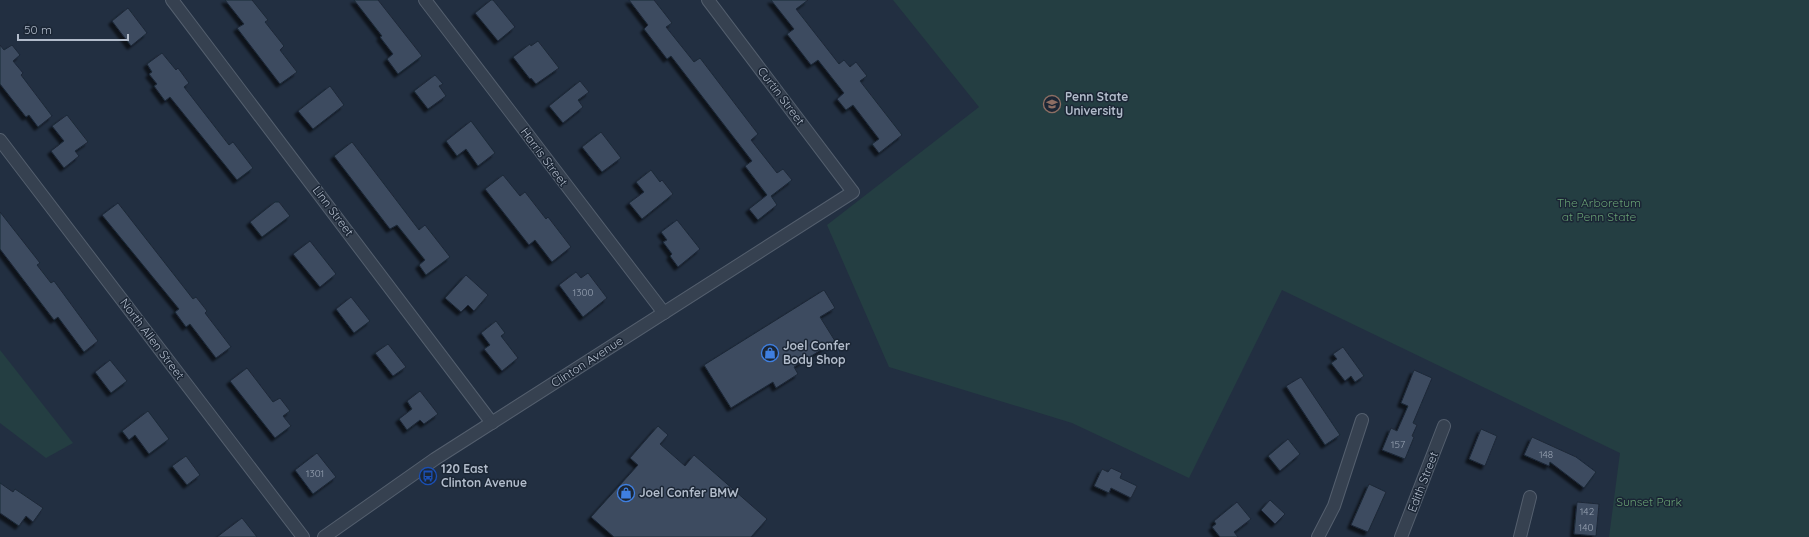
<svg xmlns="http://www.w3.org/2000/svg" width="1809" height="537" font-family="Quicksand,sans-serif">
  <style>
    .green { fill: #243e42 }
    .building { fill: #3d4c61; stroke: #1d2837; filter: url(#shadow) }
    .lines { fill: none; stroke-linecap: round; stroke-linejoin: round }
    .street-casing { stroke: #545f6e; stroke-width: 14 }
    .street { stroke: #364150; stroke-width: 12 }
    .labels { text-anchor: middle; stroke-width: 3; stroke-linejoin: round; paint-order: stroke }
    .number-label { font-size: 10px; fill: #95a0b0 }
    .street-label { font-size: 12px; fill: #b2bccb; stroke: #1b2635 }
    .poi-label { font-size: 12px; font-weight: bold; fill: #b2bccb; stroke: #1b2635; text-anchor: start }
    .park-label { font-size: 12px; fill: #679f73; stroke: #1b2635 }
  </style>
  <defs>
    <filter id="shadow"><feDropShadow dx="-3.5" dy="3.5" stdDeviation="1" flood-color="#0009"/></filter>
  </defs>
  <rect width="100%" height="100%" fill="#222f41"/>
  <g class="green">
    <path d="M893 0H1809V537H1609L1620 453 1282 290 1189 478 1072 423 889 367 827 225 979 107Z"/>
    <path d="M0 350 73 443 46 458 0 423Z"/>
  </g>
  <g class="building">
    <path d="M225 0H252L268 20 265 22 284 46 280 50 297 72 280 84 237 28 244 24Z"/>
    <path d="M354 0H378L422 56 398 74 387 59 393 54 380 37 382 36Z"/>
    <path d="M491 0H493L515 27 498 41 475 13Z"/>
    <path d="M629 0H654L672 23 666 27 694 62 700 58 758 134 751 140 777 173 783 169 792 180 771 196 777 205 758 220 749 209 767 195 745 166 752 161 671 56 667 59 644 29 648 25Z"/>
    <path d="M771 0H808L796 9 839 64 844 60 850 67 856 62 867 76 860 81 902 135 879 153 872 144 879 139 853 105 846 110 837 99 844 93 818 60 811 65 787 34 794 29Z"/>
    <path d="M128 8 147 33 131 46 112 21Z"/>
    <path d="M538 41 559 68 536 84 531 78 530 79 513 57 530 44 531 46Z"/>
    <path d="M0 45 4 50 12 45 20 55 13 61 23 73 21 75 52 116 38 127 29 115 26 117 0 84Z"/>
    <path d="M162 53 176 70 178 68 189 83 184 87 229 145 233 142 253 168 237 180 170 97 165 101 154 86 157 84 149 74 152 72 147 64Z"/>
    <path d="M435 75 443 84 439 86 446 96 428 109 414 91Z"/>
    <path d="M580 81 589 92 578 100 583 107 563 123 549 106Z"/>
    <path d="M330 86 344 105 313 129 298 111Z"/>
    <path d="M67 115 88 142 75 151 79 156 64 168 51 151 64 141 52 126Z"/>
    <path d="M471 121 495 153 478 166 466 149 457 156 446 141Z"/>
    <path d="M601 132 621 158 602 172 582 147Z"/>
    <path d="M352 142 419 230 425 225 450 257 426 275 419 265 425 260 397 225 390 229 334 156Z"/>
    <path d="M651 170 660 182 662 180 673 194 642 219 629 203 644 192 636 182Z"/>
    <path d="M503 175 520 196 525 192 546 219 548 217 571 247 552 262 535 240 529 245 485 189Z"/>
    <path d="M275 202H279L290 216 262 237 250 222Z"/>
    <path d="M118 203 193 299 196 297 207 311 205 313 231 347 216 358 190 324 186 327 175 312 179 309 102 215Z"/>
    <path d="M0 212 40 263 37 265 51 283 54 281 98 341 84 352 58 317 54 320 0 249Z"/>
    <path d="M677 220 700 249 678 267 670 256 672 254 663 242 667 240 661 232Z"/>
    <path d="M310 241 336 274 320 287 293 254Z"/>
    <path d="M576 272 581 278 588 273 607 298 583 317 559 285Z"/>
    <path d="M466 275 488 295 474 311 468 305 461 312 445 298Z"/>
    <path d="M824 290 835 308 820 317 835 341 794 367 798 374 776 388 773 382 731 408 704 365Z"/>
    <path d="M351 297 370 321 354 333 336 309Z"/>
    <path d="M496 321 505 333 501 336 518 358 502 371 484 349 490 345 481 333Z"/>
    <path d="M388 344 406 367 393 376 375 353Z"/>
    <path d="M1343 347 1364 376 1355 382 1351 376 1345 381 1331 363 1337 359 1333 354Z"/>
    <path d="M110 360 127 381 111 393 95 372Z"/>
    <path d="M247 368 273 402 280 398 290 411 283 416 291 426 275 438 230 381Z"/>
    <path d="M1414 370 1432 378 1413 423 1417 425 1412 436 1414 437 1405 459 1382 450 1391 428 1397 431 1408 406 1401 403Z"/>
    <path d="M1301 377 1340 435 1325 445 1286 386Z"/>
    <path d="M420 391 438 414 424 424 420 420 407 430 399 419 412 409 407 401Z"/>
    <path d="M148 411 169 439 149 454 135 435 129 440 122 431Z"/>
    <path d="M658 426 668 435 660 444 685 466 694 455 767 519 751 537H614L591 517 638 465 630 458Z"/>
    <path d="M1481 429 1497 436 1485 466 1469 459Z"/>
    <path d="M1532 437 1576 457 1596 472 1584 488 1550 462 1549 466 1524 455Z"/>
    <path d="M1288 439 1300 454 1280 471 1268 456Z"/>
    <path d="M317 453 336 477 313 494 295 470Z"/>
    <path d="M186 456 200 475 187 485 172 466Z"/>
    <path d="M1111 468 1122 473 1120 478 1137 486 1131 498 1111 488 1109 493 1094 486 1102 469 1108 472Z"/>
    <path d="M0 483 13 492 15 489 43 508 33 522 26 516 19 526 0 513Z"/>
    <path d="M1369 484 1386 492 1368 532 1351 525Z"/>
    <path d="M1270 500 1285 514 1275 524 1261 510Z"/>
    <path d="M1237 502 1251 519 1234 532 1238 537H1220L1212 527 1216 524 1214 521Z"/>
    <path d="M1577 502 1599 504 1596 536 1574 534Z"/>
    <path d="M242 518 257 537H217Z"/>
  </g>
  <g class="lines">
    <g class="street-casing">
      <g id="street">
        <path d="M172 0 492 423"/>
        <path d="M425 0 664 313"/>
        <path d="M0 140 303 537"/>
        <path d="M324 537 435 459 853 192 708 0"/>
        <path d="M1318 537 1334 506 1362 420"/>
        <path d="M1401 537 1444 426"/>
        <path d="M1520 537 1530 497"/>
      </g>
    </g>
    <use href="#street" class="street"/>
  </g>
  <defs>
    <g id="university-ring" transform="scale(0.9)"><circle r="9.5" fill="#1b2635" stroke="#8d6e63" stroke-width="1.5"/><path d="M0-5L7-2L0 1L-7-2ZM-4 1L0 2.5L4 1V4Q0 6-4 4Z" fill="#8d6e63"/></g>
    <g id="shop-ring" transform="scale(0.9)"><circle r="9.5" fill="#1b2635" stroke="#3f7fe0" stroke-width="1.5"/><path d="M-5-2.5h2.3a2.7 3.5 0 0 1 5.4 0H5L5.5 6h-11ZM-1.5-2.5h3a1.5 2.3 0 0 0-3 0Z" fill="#3f7fe0"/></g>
    <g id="bus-ring" transform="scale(0.9)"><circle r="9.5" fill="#1b2635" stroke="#1a4fb4" stroke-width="1.5"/><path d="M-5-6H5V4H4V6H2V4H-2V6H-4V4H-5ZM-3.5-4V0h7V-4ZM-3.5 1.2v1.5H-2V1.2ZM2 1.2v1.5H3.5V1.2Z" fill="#1a4fb4"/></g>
  </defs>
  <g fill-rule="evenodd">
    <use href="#university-ring" x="1052" y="104"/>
    <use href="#shop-ring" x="770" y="353"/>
    <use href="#bus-ring" x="428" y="476"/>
    <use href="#shop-ring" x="626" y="493"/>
  </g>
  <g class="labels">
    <g class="number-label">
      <text x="583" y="296">1300</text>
      <text x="1398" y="448">157</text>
      <text x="1546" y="458">148</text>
      <text x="315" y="477">1301</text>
      <text x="1587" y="515">142</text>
      <text x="1586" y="531">140</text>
    </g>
    <g class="street-label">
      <text transform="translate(781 96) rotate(53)" y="4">Curtin Street</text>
      <text transform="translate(544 157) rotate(53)" y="4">Harris Street</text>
      <text transform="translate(333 211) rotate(53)" y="4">Linn Street</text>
      <text transform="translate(152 339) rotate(53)" y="4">North Allen Street</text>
      <text transform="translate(587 362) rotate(-33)" y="4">Clinton Avenue</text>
      <text transform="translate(1423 482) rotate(-69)" y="4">Edith Street</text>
    </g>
    <g class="poi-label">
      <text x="1065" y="101">Penn State<tspan x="1065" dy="14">University</tspan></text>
      <text x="783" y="350">Joel Confer<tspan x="783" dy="14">Body Shop</tspan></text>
      <text x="441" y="473">120 East<tspan x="441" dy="14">Clinton Avenue</tspan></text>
      <text x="639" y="497">Joel Confer BMW</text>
    </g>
    <g class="park-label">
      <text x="1599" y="207">The Arboretum<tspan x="1599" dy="14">at Penn State</tspan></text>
      <text x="1649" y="506">Sunset Park</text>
    </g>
  </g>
  <path d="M18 34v6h110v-6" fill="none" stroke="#b2bccb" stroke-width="2"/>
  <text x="24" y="34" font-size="12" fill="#b2bccb" stroke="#1b2635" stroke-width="3" paint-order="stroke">50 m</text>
</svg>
